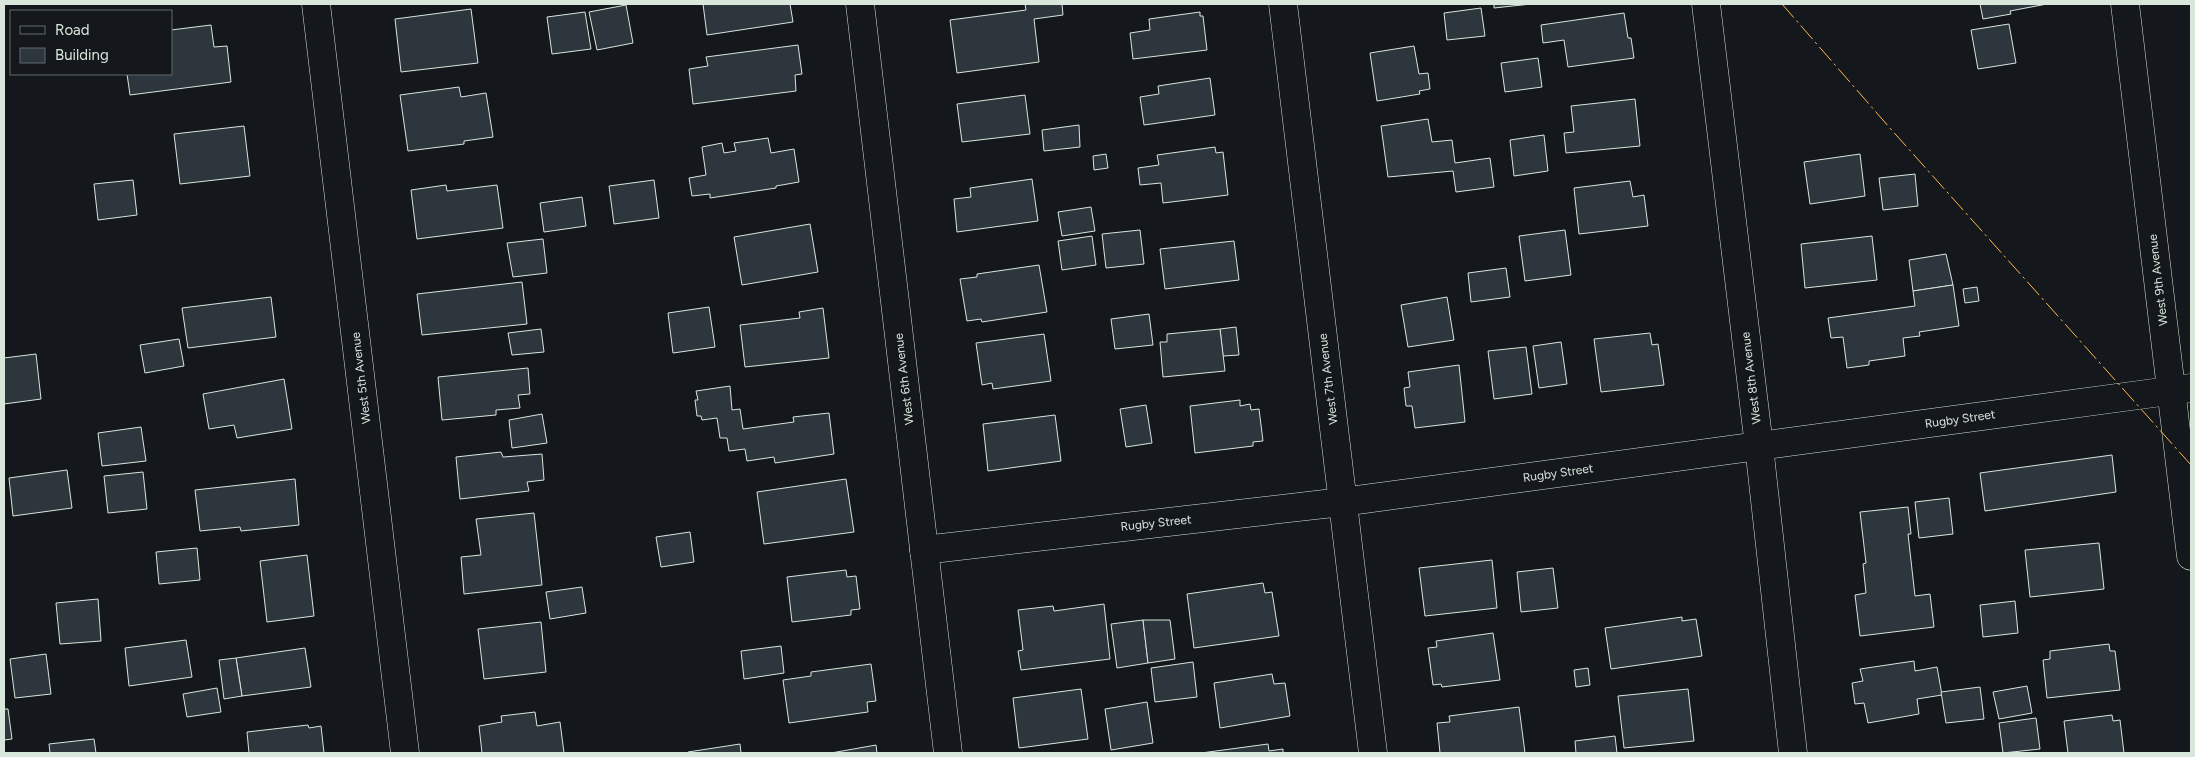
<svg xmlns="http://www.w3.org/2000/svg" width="2195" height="757" font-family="Figtree,sans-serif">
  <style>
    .building { fill: #2c363c; stroke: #d8e6dc }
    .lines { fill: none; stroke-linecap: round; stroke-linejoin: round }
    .minor-casing { stroke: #d8e6dc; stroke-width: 29 }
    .secondary-casing { stroke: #d8e6dc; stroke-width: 29 }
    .minor { stroke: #14181c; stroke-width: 28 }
    .secondary { stroke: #14181c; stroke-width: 28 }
    .power { stroke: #ffb74d; stroke-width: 1; stroke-dasharray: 18 4 2.5 4; stroke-linecap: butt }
    .labels { text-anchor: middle; stroke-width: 4; stroke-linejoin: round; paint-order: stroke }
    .street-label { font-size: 12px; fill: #d8e6dc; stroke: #14181c }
  </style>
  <rect width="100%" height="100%" fill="#14181c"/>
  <g class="building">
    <path d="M703 4H790L793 22 707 35Z"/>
    <path d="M1025 4H1062L1063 15 1034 19 1039 62 957 73 950 20 1026 10Z"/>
    <path d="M1494 4H1531L1494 8Z"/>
    <path d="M1980 4H2047L2010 11 2011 14 1983 19Z"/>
    <path d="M626 5 633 43 597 50 589 12Z"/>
    <path d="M1481 8 1485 36 1447 40 1444 13Z"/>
    <path d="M471 9 478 63 401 72 395 19Z"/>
    <path d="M585 12 591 49 552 54 547 17Z"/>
    <path d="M1200 12V16H1203L1207 50 1133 59 1130 33 1150 30 1149 19Z"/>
    <path d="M1624 13 1628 38H1631L1634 58 1568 67 1564 40 1543 43 1541 25Z"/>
    <path d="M2009 24 2016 63 1978 69 1971 30Z"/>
    <path d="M211 25 214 47 227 46 231 82 130 95 127 74H171V30Z"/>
    <path d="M798 45 802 74 795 75 796 91 693 104 689 69 708 66 706 57Z"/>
    <path d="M1414 46 1419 74 1428 73 1430 89 1419 91 1420 94 1377 101 1370 53Z"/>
    <path d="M1538 58 1542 87 1505 92 1501 63Z"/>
    <path d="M1210 78 1215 115 1144 125 1140 97 1159 94 1158 86Z"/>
    <path d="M459 87 461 97 486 93 493 137 464 141V144L408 151 400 95Z"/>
    <path d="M1025 95 1030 134 962 142 957 104Z"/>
    <path d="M1635 99 1640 146 1566 153 1564 133 1574 132 1571 106Z"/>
    <path d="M1428 119 1432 142 1452 140 1455 163 1490 158 1494 187 1456 192 1453 171 1388 177 1381 126Z"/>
    <path d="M1079 125 1080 147 1044 151 1042 130Z"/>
    <path d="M244 126 250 176 180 184 174 134Z"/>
    <path d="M1544 135 1548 171 1514 176 1510 140Z"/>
    <path d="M768 138 771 153 794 149 799 182 776 186V188L710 198V194L692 196 689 178 706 175 702 147 722 143 724 153 736 151 734 143Z"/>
    <path d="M1215 147 1216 153 1223 152 1228 195 1163 203 1161 183 1140 185 1138 168 1159 165 1157 155Z"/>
    <path d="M1106 154 1108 168 1094 170 1093 156Z"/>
    <path d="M1860 154 1865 196 1810 204 1804 162Z"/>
    <path d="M1915 174 1918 206 1883 210 1879 178Z"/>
    <path d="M1032 179 1038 221 957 232 954 199 971 197 970 188Z"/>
    <path d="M133 180 137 215 98 220 94 184Z"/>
    <path d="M654 180 659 218 614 224 609 186Z"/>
    <path d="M1630 181 1633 197 1644 195 1648 226 1579 234 1574 188Z"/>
    <path d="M446 185 447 191 497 185 503 228 417 239 411 190Z"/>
    <path d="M582 197 586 226 544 232 540 203Z"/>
    <path d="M1091 207 1095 231 1062 236 1058 212Z"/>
    <path d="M810 224 818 272 742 285 734 237Z"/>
    <path d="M1140 230 1144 264 1106 268 1102 234Z"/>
    <path d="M1565 230 1571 275 1525 281 1519 236Z"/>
    <path d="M1092 236 1096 265 1062 270 1058 241Z"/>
    <path d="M1872 236 1877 280 1805 288 1801 244Z"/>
    <path d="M543 239 547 273 513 277 507 243Z"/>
    <path d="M1234 241 1239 280 1165 289 1160 249Z"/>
    <path d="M1946 254 1953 285 1913 291 1909 260Z"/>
    <path d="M1039 265 1047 312 982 322 981 319 967 321 960 279 977 277V274Z"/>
    <path d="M1506 268 1510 297 1471 302 1468 273Z"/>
    <path d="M522 282 527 324 422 335 417 294Z"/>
    <path d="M1953 285 1959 326 1919 332 1920 336 1903 338 1905 356 1869 361V365L1847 368 1843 337 1831 338 1828 318 1915 306 1913 291Z"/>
    <path d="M1977 287 1979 301 1965 303 1963 289Z"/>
    <path d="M271 297 276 337 188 348 182 308Z"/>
    <path d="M1447 297 1454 340 1408 347 1401 305Z"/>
    <path d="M709 307 715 347 673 353 668 313Z"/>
    <path d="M823 308 829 358 745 367 740 325 800 318 799 312Z"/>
    <path d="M1149 314 1153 345 1115 349 1111 319Z"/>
    <path d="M1236 327 1239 355 1223 356 1220 329Z"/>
    <path d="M541 329 544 352 512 355 508 333Z"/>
    <path d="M1220 329 1225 371 1163 377 1160 342H1167V334Z"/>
    <path d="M1650 333 1652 345 1658 344 1664 385 1601 392 1594 339Z"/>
    <path d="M1044 334 1051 381 993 389 992 383 982 385 976 343Z"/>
    <path d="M179 339 184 366 145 373 140 345Z"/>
    <path d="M1561 342 1567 384 1539 388 1533 346Z"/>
    <path d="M1526 347 1532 394 1494 399 1488 351Z"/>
    <path d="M36 354 41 399 4 404V358Z"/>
    <path d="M1459 365 1465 422 1415 428 1412 406H1406L1404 388 1410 387 1408 372Z"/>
    <path d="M528 368 530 394 518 395 520 408 496 410V415L442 420 438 377Z"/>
    <path d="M284 379 292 429 237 438 234 425 209 429 203 394Z"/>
    <path d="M730 386 732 410 740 409 743 429 794 422 793 417 829 413 834 454 775 463 774 457 747 461 745 449 729 451 727 438H720L717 418 702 420 701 416H697L695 400H698L696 391Z"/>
    <path d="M1240 400V406L1250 404 1251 410 1259 409 1263 441 1253 442V446L1195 453 1190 406Z"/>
    <path d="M1146 405 1152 443 1126 447 1120 409Z"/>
    <path d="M542 414 547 443 512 448 509 420Z"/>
    <path d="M1055 415 1061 461 988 471 983 424Z"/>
    <path d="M141 427 146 461 102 466 98 433Z"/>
    <path d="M501 452 503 457 542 454 544 480 527 482 529 491 460 499 456 457Z"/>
    <path d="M2112 455 2116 492 1985 511 1980 473Z"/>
    <path d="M67 470 72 508 13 516 9 478Z"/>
    <path d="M143 472 147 509 108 513 104 476Z"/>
    <path d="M295 479 299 525 241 531 240 527 200 531 195 490Z"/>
    <path d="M846 479 854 532 764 544 757 492Z"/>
    <path d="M1949 498 1953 534 1919 538 1915 502Z"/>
    <path d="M1908 507 1911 534H1908L1915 596 1930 594 1934 627 1860 636 1855 595 1866 593 1863 564 1866 563 1860 512Z"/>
    <path d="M534 513 542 585 464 594 461 557 481 555 476 519Z"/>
    <path d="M690 532 694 562 661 567 656 537Z"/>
    <path d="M2099 543 2104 589 2030 597 2025 550Z"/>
    <path d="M197 548 200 580 159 584 156 552Z"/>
    <path d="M307 555 314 616 267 622 260 561Z"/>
    <path d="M1492 560 1497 608 1425 616 1419 568Z"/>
    <path d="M1553 568 1558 608 1521 612 1517 572Z"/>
    <path d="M846 570 847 577 856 576 860 609 851 610V615L792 622 787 577Z"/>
    <path d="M1263 583 1265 593 1272 592 1279 636 1194 648 1187 594Z"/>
    <path d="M582 587 586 613 550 619 546 592Z"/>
    <path d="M98 599 101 641 60 644 56 603Z"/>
    <path d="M2015 601 2018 633 1983 637 1980 605Z"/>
    <path d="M1104 604 1110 659 1021 670 1018 651 1023 650 1018 610 1053 606 1054 611Z"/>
    <path d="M1682 617V621L1696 619 1702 656 1611 669 1605 628Z"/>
    <path d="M1143 620 1148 663 1117 668 1111 624Z"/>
    <path d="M1143 620H1170L1175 659 1148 663Z"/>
    <path d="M541 622 546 672 484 679 478 629Z"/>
    <path d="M1493 633 1500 680 1442 687 1441 684 1433 685 1428 648 1437 647 1436 641Z"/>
    <path d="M186 640 192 677 129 686 125 648Z"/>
    <path d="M2109 644 2110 651H2115L2120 690 2047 698 2043 660 2050 659V651Z"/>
    <path d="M781 646 784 673 744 679 741 651Z"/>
    <path d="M305 648 311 687 242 696 236 658Z"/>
    <path d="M46 654 51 694 15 698 10 659Z"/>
    <path d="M236 658 242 696 224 699 219 660Z"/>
    <path d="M1914 661 1915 671 1937 667 1942 695 1917 699 1919 714 1868 723 1864 703 1855 704 1852 683 1863 681 1860 669Z"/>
    <path d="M1193 662 1197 697 1155 702 1151 668Z"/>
    <path d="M871 664 876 701 867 702 868 712 789 723 783 680 811 676V672Z"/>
    <path d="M1588 668 1590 685 1576 687 1574 670Z"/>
    <path d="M1272 674 1274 684 1285 683 1290 716 1220 728 1214 683Z"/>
    <path d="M2027 686 2032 713 1999 719 1993 692Z"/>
    <path d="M1980 687 1984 719 1946 723 1941 692Z"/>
    <path d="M217 688 221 712 187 717 183 694Z"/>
    <path d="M1081 689 1088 739 1019 748 1013 698Z"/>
    <path d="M1688 689 1694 741 1624 748 1618 696Z"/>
    <path d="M1147 702 1153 743 1111 750 1105 709Z"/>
    <path d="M1519 707 1525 753H1440L1437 723 1450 722 1449 716Z"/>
    <path d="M4 709H8L12 739 4 740Z"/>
    <path d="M535 712 537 726 560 722 564 753H482L479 726 502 722 501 716Z"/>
    <path d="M2112 715 2113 721 2120 720 2124 753H2068L2064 721Z"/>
    <path d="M2036 718 2040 749 2003 753 1999 723Z"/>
    <path d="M308 725 309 728 321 726 324 753H249L247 732Z"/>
    <path d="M1615 736 1617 753H1576L1575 741Z"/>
    <path d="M94 739 96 753H50L49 744Z"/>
    <path d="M740 744 741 753H688V752Z"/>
    <path d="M1268 744 1269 751 1283 749V753H1201Z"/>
    <path d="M876 745 877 753H831Z"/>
  </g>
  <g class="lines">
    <g class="minor-casing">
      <g id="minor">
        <path d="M316 4 405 753"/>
        <path d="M860 4 948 753"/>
        <path d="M1283 4 1373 753"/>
        <path d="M1706 4 1759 446 1793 753"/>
        <path d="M924 550 1342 502 2191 388"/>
      </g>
    </g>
    <g class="secondary-casing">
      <path id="secondary" d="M2125 4 2191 556"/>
    </g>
    <use href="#minor" class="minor"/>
    <use href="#secondary" class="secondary"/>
    <path class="power" d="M1782 4 1889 127 2191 465"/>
  </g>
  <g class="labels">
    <g class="street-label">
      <text transform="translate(2158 280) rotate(-97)" y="4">West 9th Avenue</text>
      <text transform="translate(361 378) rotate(-97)" y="4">West 5th Avenue</text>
      <text transform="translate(1751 378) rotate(-97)" y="4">West 8th Avenue</text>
      <text transform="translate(904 379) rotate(-97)" y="4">West 6th Avenue</text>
      <text transform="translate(1328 379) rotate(-97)" y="4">West 7th Avenue</text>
      <text transform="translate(1960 419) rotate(-8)" y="4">Rugby Street</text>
      <text transform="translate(1558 473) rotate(-8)" y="4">Rugby Street</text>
      <text transform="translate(1156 523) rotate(-6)" y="4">Rugby Street</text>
    </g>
  </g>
  <rect width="2195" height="757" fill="none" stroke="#d8e6dc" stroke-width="10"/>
  <rect x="10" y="10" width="162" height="65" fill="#14181c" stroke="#626a69"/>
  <rect x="20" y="26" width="25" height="8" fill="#14181c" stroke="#626a69"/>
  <text x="55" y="35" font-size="15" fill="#d8e6dc">Road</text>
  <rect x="20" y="48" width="25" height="15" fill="#2c363c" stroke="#626a69"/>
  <text x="55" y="60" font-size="15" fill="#d8e6dc">Building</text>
</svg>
